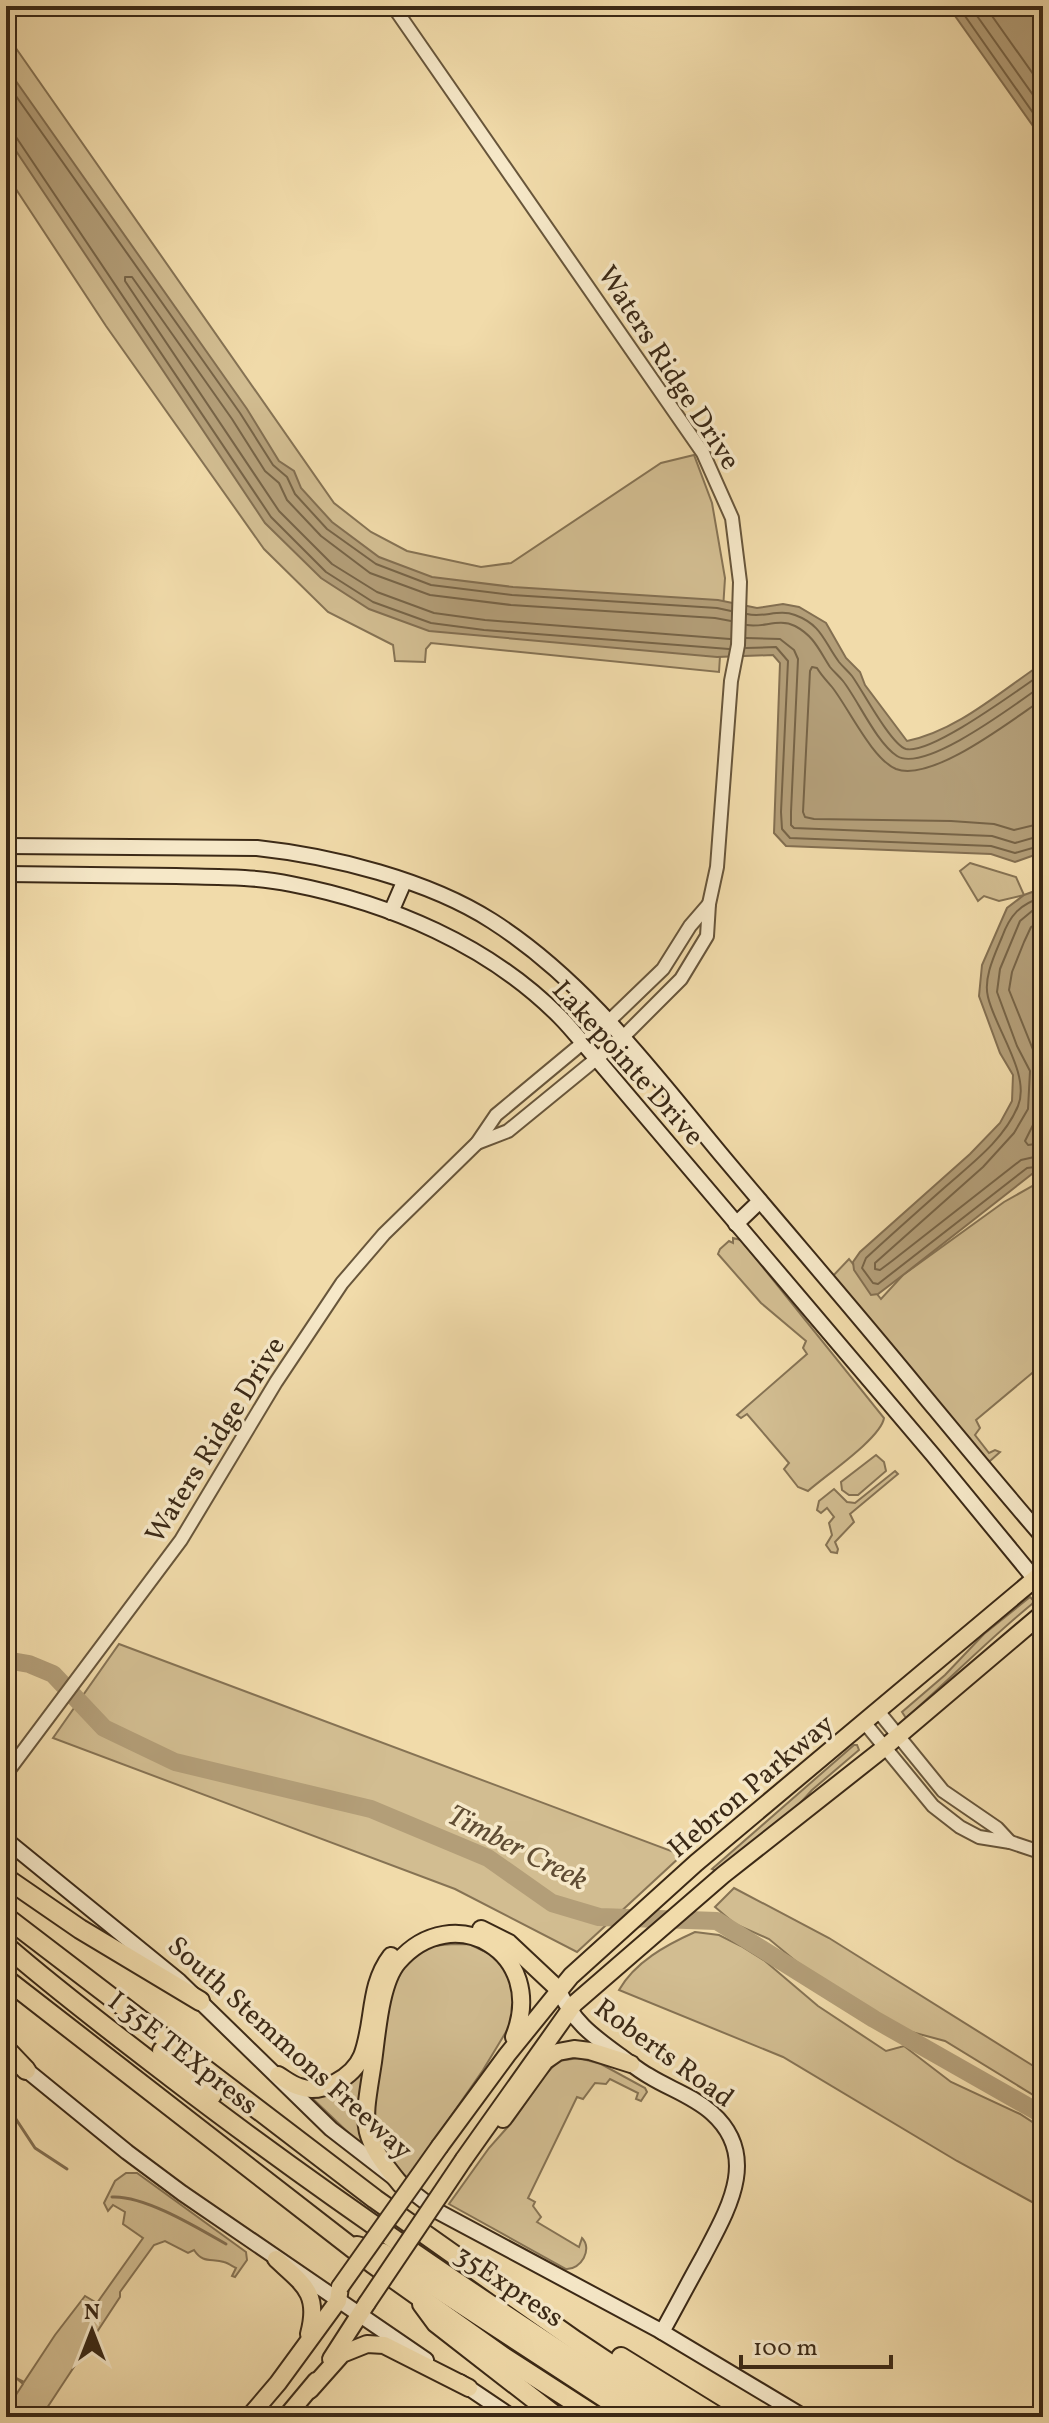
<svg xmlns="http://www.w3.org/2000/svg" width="1049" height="2423" font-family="Vollkorn,serif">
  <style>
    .green { fill: #d2bd91; stroke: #867354; stroke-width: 2 }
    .water { fill: #b39e78; stroke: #836f51; stroke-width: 2 }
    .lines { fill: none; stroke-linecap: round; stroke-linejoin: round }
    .shore { stroke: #776447; stroke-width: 2 }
    .stream { stroke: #836f51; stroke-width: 3 }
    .river { stroke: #b39e78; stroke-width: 18 }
    .tertiary-casing { stroke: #68563b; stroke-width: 16 }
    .secondary-casing { stroke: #3b2916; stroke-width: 18 }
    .primary-casing { stroke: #3b2916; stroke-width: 20 }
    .motorway-casing { stroke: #3b2916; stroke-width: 22 }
    .tertiary { stroke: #f6e8c8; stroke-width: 12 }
    .secondary { stroke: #f6e8c8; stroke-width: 14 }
    .primary { stroke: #f1dbaa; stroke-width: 16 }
    .motorway { stroke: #f1dbaa; stroke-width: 18 }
    .primary-bridge-casing { stroke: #3b2916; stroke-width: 20; stroke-linecap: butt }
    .primary-bridge { stroke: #f1dbaa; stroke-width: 16 }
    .labels { text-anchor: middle; stroke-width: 7; stroke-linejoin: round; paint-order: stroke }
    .street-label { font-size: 28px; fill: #3b2916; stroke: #f6e8c8 }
    .water-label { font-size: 30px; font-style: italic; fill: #5f4c33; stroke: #f6e8c8 }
  </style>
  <rect width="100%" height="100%" fill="#f1dbaa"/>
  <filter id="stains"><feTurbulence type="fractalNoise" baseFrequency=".0025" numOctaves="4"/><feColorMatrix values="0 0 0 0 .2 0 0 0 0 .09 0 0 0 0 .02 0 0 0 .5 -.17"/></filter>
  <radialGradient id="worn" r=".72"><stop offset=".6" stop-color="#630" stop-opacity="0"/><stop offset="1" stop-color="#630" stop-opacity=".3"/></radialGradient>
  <g class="green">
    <path d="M6 34 334 503 371 532 407 551 481 567 511 563 661 463 694 455 712 503 725 578 719 672 431 643 426 649 425 662 395 661 393 645 328 612 264 549 106 326 6 174Z"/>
    <path d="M970 863 1016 877 1024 895 999 901 984 896 978 901 960 871Z"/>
    <path d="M1043 1180V1364L976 1420 980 1428 975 1435 989 1453 995 1450 1000 1452 990 1461 984 1460 831 1278 849 1259 881 1299 903 1275 1004 1202Z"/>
    <path d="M733 1238 741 1240 884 1418C881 1438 826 1475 808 1491L798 1487 784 1469 789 1463 747 1414 741 1418 737 1415 807 1354 803 1348 806 1341 761 1303 718 1254 720 1249 729 1241 733 1243Z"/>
    <path d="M876 1455 884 1462 886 1471 858 1495H849L842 1490 841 1482Z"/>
    <path d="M895 1471 898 1474 850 1514 854 1522 835 1542 838 1549 837 1553 831 1552 826 1545 832 1535 829 1523 834 1517 827 1508 821 1513 817 1510 819 1501 834 1489 847 1502 855 1503Z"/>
    <path d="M1030 1597 1034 1601 1032 1604C988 1640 949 1680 906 1718L902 1712 945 1675 984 1634Z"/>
    <path d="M119 1644 682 1855 577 1952 455 1889 53 1738Z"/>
    <path d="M854 1745H857L859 1750 812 1790 793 1811 719 1872 712 1869Z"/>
    <path d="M734 1888 829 1938 1043 2072V2101L945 2041 908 2031 870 2011 798 1963 769 1939 735 1924 715 1907Z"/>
    <path d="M695 1932 719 1935 741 1946 765 1961 818 2006 886 2051 904 2046 951 2082 1020 2114 1043 2129V2208L957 2161 783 2057 619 1990C635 1962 666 1945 695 1932Z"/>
    <path d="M469 1944 492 1955 507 1968 515 1993 512 2022 483 2070 408 2178C395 2168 382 2156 378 2140 370 2109 381 2005 394 1975 397 1969 405 1961 410 1956 425 1944 451 1944 469 1944Z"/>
    <path d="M371 2037 365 2144 357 2141 310 2096 327 2091Z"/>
    <path d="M579 2058 601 2064 645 2088 647 2092 641 2101 636 2099 638 2093 610 2079 606 2084 595 2083 583 2099 577 2097 528 2198 535 2202 533 2206 541 2217 537 2222 579 2247 582 2238C593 2249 581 2270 566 2269L449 2204 489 2148 513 2121 546 2074 558 2061Z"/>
    <path d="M126 2173H137L246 2252 247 2260 235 2277 232 2276 236 2268C232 2266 228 2263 224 2262 212 2258 203 2264 194 2250L188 2253 165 2241 154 2245 120 2292V2297L41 2417H6V2402L10 2404 23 2384 16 2378 24 2382 55 2335 85 2296 97 2303 143 2238 123 2224 125 2212 113 2205 108 2211 104 2203 115 2181Z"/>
  </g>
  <g class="water">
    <path d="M948 6H1043V140Z"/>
    <path d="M6 67 247 409 279 461 294 471 301 488 332 522 379 557 432 577 513 587 718 600 757 608 783 604 799 607 826 623 846 658 860 672 865 685 907 741C957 731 1001 691 1043 663V852L1015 862 991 854 786 846 774 833 780 663 773 655 717 657 429 631 369 609 321 578 265 523 6 136Z"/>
    <path d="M1043 888V1173L1032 1174 903 1275 878 1294 871 1295 854 1270 853 1262 860 1252 970 1154 1000 1123 1012 1101 1013 1075 1000 1053 979 996 982 965 1007 908 1024 895Z"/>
  </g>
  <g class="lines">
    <g class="shore">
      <path d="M958 6 1043 127"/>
      <path d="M970 6 1043 109"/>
      <path d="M985 6 1043 88"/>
      <path d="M6 82 240 413 273 465 287 477 295 494 327 529 376 564 431 585 512 595 717 608 731 611"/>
      <path d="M6 133 16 137 271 517 326 572 373 602 431 623 484 630 729 649"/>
      <path d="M747 614C763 618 779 609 795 615 822 625 824 642 839 662 843 667 848 671 852 676 861 688 891 745 906 749 931 755 1019 689 1043 673"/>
      <path d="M747 625C763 628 779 618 795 626 814 636 819 650 830 667 834 672 839 676 843 681 858 700 876 742 897 756 925 774 1018 702 1043 685"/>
      <path d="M746 638 780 639 794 650 798 659 791 812V825L794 828 992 836 1015 843 1043 835"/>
      <path d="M730 639 485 620 434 613 377 592 332 564 279 511 125 281V277H132L232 419 265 471 279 483 287 500 321 536 370 573 430 595 511 605 715 618 731 621"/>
      <path d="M746 648 776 647 788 661 781 812 782 829 790 838 991 846 1015 853 1043 845"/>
      <path d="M1043 699C1013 719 932 783 896 769 872 759 848 707 832 687 827 681 821 675 817 668L812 667 810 671 803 812 805 817 814 819 951 821 994 824 1014 830 1043 823"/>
      <path d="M1043 897C1020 904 1010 915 1002 937 995 954 983 978 988 997 995 1028 1031 1075 1018 1106 1004 1140 971 1164 944 1188 918 1211 892 1234 866 1258L862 1268 873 1283 878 1284 1027 1168 1043 1166"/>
      <path d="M1043 907 1032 911 1020 921 1000 969 997 992 1017 1046 1030 1071 1028 1109 1014 1133 983 1167 875 1263V1269L880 1270 892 1261 1021 1160 1043 1155"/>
      <path d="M1043 920 1031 927 1024 942 1012 972 1009 990 1042 1072 1041 1109 1025 1141 1028 1145 1043 1143"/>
    </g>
    <g class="stream">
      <path d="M6 2104 35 2148 67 2169"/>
      <path d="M112 2197C144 2195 198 2228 226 2244"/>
    </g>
    <path class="river" d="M6 1660 29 1664 53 1674 104 1728 175 1762 371 1809 488 1858 552 1903 599 1917 717 1921 874 2019 1043 2115"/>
    <g class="tertiary-casing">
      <g id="tertiary">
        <path d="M393 6 703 453 732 518 740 582 738 645 731 681 717 867 709 904 707 936 681 979 623 1037 508 1131 477 1143"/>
        <path d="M878 1711 943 1791 997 1828 1010 1842"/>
        <path d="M864 1722 933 1806 960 1827 979 1837 1010 1842 1043 1853"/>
        <path d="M6 1774 181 1540 276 1382 342 1283 384 1234 477 1143 496 1115 609 1021 663 969 690 926 709 904"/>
      </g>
    </g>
    <g class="secondary-casing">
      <g id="secondary">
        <path d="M6 846 257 848C332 856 428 880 492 921 586 981 653 1073 724 1158 791 1238 860 1317 926 1398 965 1445 1003 1491 1043 1537"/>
        <path d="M6 874C63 875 120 875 176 876 214 877 254 876 291 884 389 903 489 945 560 1017 573 1030 584 1045 596 1058L933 1455 1043 1589"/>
        <path d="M391 912 404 882"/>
        <path d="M736 1224 760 1201"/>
        <path d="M6 1840 179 1981 331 2129 437 2211 657 2329 804 2417"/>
        <path d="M558 1989C573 2021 590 2034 619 2055 629 2062 638 2070 649 2076 670 2089 693 2096 712 2113 761 2157 727 2211 703 2257 689 2282 676 2307 662 2332"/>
        <path d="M19 2064 127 2152 182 2193 426 2360"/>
        <path d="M460 2382 512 2417"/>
      </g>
    </g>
    <g class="primary-casing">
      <g id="primary">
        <path d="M481 1929 509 1943 558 1989"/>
        <path d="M278 2075C285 2079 292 2085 300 2087 322 2095 353 2077 362 2056 375 2022 368 1986 391 1956"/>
        <path d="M503 2119 545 2061 558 2052 574 2049 590 2051 631 2064"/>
        <path d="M440 2146 507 2055 571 1976 696 1863 1043 1572"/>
        <path d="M464 2159 574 2004 723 1875 884 1748 1043 1613"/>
        <path d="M401 2185C358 2133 363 2126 373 2062 377 2034 380 1983 398 1962 453 1898 548 1952 514 2037"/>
        <path d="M276 2259C303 2284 320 2293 309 2334"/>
        <path d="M331 2359 367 2303"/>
        <path d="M310 2390 342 2354 367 2344 384 2345 469 2388"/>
        <path d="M249 2417 278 2383 338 2301 340 2287"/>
        <path d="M286 2417 316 2381"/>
      </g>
    </g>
    <g class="motorway-casing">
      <g id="motorway">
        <path d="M6 1878 80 1929 200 2001"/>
        <path d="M6 1917 375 2199 576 2341 690 2417"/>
        <path d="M6 1946C59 1992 116 2035 172 2078 330 2199 494 2309 661 2417"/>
        <path d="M6 1979 373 2264 504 2357 597 2417"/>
        <path d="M6 2049 26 2070"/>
        <path d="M162 2051 212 2095"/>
        <path d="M357 2246 383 2253 634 2417"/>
        <path d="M422 2304 436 2323 557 2417"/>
        <path d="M621 2357 718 2417"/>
      </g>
    </g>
    <use href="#tertiary" class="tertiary"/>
    <use href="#secondary" class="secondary"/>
    <use href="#primary" class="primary"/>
    <use href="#motorway" class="motorway"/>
    <g class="primary-bridge-casing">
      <g id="primary-bridge">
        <path d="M340 2287 440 2146"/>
        <path d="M367 2303 464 2159"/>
      </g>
    </g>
    <use href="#primary-bridge" class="primary-bridge"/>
  </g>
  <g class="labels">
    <g class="street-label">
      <text transform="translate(670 367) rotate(57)" y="10">Waters Ridge Drive</text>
      <text transform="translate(629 1062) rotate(48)" y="10">Lakepointe Drive</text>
      <text transform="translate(214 1439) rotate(-58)" y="10">Waters Ridge Drive</text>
      <text transform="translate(750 1785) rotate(-40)" y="10">Hebron Parkway</text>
      <text transform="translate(291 2047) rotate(42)" y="10">South Stemmons Freeway</text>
      <text transform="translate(184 2052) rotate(38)" y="10">I 35E TEXpress</text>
      <text transform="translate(665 2052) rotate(36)" y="10">Roberts Road</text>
      <text transform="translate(510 2285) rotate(34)" y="10">35Express</text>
    </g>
    <g class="water-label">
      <text transform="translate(518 1847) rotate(27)" y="10">Timber Creek</text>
    </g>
  </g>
  <rect width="1049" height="2423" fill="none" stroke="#f1dbaa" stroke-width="32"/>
  <rect x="8" y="8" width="1033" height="2407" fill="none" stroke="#3b2916" stroke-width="4"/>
  <rect x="16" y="16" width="1017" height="2391" fill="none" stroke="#3b2916" stroke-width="2"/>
  <g transform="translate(92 2331)" stroke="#f6e8c8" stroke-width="6" paint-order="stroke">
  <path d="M0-6L14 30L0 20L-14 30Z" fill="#3b2916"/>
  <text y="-12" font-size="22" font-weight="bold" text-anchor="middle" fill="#3b2916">N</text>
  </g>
  <path d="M741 2355v12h150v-12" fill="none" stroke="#3b2916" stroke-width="4"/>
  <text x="753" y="2355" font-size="24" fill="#3b2916" stroke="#f6e8c8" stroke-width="6" paint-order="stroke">100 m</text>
  <rect width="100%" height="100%" filter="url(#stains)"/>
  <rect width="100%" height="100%" fill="url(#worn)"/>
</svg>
